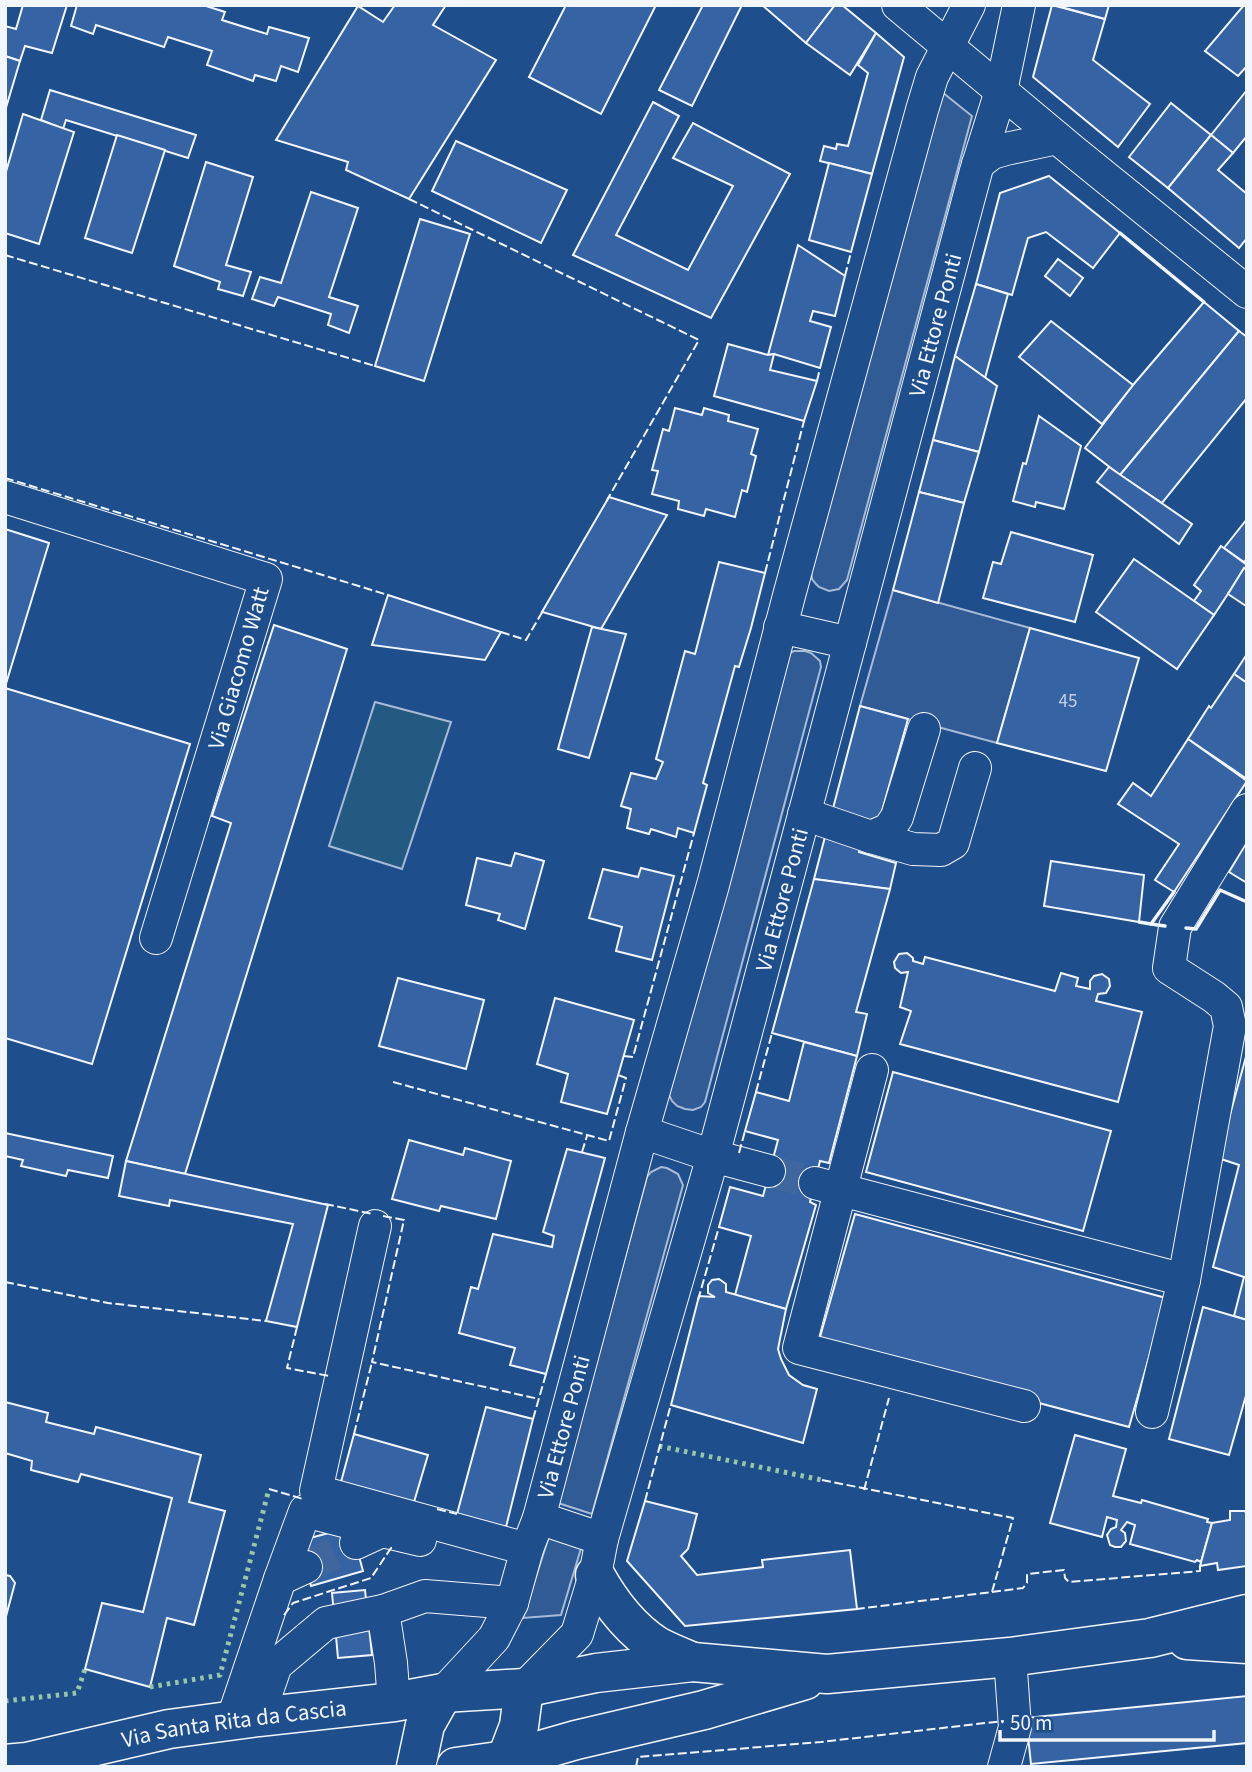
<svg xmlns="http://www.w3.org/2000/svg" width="1252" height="1772" font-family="'Source Sans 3',sans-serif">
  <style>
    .green { fill: #245a82; stroke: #a8bbd7; stroke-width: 2 }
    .parking { fill: #305b95; stroke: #a8bbd7; stroke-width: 2 }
    .building { fill: #3563a3; stroke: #f2f6ff; stroke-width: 2 }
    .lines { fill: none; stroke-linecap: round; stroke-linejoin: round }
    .minor-tunnel { stroke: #3f679d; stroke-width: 32; stroke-dasharray: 32 16; stroke-linecap: butt }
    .minor-casing { stroke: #f2f6ff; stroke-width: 34 }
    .major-casing { stroke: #f2f6ff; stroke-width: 41 }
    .minor { stroke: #1f4e8c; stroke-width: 32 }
    .major { stroke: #1f4e8c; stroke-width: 38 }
    .hedge { stroke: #97c8a6; stroke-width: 5; stroke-dasharray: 3.5 5; stroke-linecap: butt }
    .fence { stroke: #f2f6ff; stroke-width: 2; stroke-dasharray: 9 3.5; stroke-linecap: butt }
    .wall { stroke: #f2f6ff; stroke-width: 3.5 }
    .labels { text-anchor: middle; stroke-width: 5; stroke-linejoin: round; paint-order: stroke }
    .number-label { font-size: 19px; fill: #c3d1e8 }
    .street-label { font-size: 23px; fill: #f2f6ff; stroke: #1f4e8c }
  </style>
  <rect width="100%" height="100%" fill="#1f4e8c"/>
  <path class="green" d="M375 702 451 722 402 869 329 846Z"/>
  <g class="parking">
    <path d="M942 92 972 116 847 580 839 589 829 591 819 587 816 584 812 579 811 571Z"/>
    <path d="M893 590 1030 628 997 743 860 706Z"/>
    <path d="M794 651H805L811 653 820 661 821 667 705 1102 701 1107 693 1110 685 1109 677 1106 672 1101 669 1095 788 654Z"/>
    <path d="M661 1167 667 1168 678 1174 683 1185 592 1514 558 1503 647 1177 651 1172Z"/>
    <path d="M550 1533 582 1545 561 1615 523 1618Z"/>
  </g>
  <g class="building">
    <path d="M23 5H67L52 53 25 46 20 61 5 56V26L16 29Z"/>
    <path d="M77 5H203L225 12 222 20 267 34 269 27 309 38 298 72 281 66 276 81 255 75 253 81 207 65 212 51 168 37 164 47 96 25 93 34 71 26Z"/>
    <path d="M395 5H446L433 25 496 60 409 199 346 170 348 162 276 140 358 6 383 22Z"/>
    <path d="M566 5H656L601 114 529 77Z"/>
    <path d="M703 5H742L692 106 659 90Z"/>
    <path d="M762 5H835L806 43Z"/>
    <path d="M835 5H842L876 33 850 75 806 43Z"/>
    <path d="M1052 5 1105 19 1093 60 1150 104 1118 147 1033 77Z"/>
    <path d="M1054 5H1109L1105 19Z"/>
    <path d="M1244 5H1247V66L1238 76 1205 51Z"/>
    <path d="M876 33 904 57 872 174 820 161 824 146 836 149 837 144 848 146 868 73 858 65Z"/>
    <path d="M5 56 20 61 5 111Z"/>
    <path d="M50 90 196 135 188 158 66 120 63 129 41 120Z"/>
    <path d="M1247 90V136L1233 153 1211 135Z"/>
    <path d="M653 102 679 116 616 235 688 270 733 186 673 158 693 123 790 174 711 318 573 255Z"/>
    <path d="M1171 103 1211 135 1168 188 1129 157Z"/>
    <path d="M23 114 74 132 39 244 5 233V175Z"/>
    <path d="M117 135 165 150 132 253 85 238Z"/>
    <path d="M1211 135 1233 153 1218 170 1247 194V238L1239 248 1168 188Z"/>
    <path d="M456 141 567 190 541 243 432 191Z"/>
    <path d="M206 162 253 177 226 265 251 272 243 296 218 289 220 282 174 266Z"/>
    <path d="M829 163 872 174 851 252 809 240Z"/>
    <path d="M1049 176 1120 233 1093 268 1046 232 1028 238 1012 295 976 284 1000 193Z"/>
    <path d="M311 192 358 208 329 297 358 306 349 333 328 325 331 314 278 297 274 306 252 299 260 277 281 283Z"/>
    <path d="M420 219 470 234 424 381 375 366Z"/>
    <path d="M798 245 845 276 835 316 813 311 810 321 831 327 820 368 774 354 768 355Z"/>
    <path d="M1058 259 1083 278 1070 296 1045 276Z"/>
    <path d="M976 284 1008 294 985 378 955 356Z"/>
    <path d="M1204 302 1239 331 1120 475 1085 448 1133 385Z"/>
    <path d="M1051 321 1133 385 1102 424 1019 357Z"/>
    <path d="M1239 331 1247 337V398L1162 503 1120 475Z"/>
    <path d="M728 344 768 355 774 354 770 370 817 381 804 421 714 396Z"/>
    <path d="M955 356 997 386 979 452 933 440Z"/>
    <path d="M675 408 702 415 704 408 729 415 728 421 758 429 751 454 756 456 747 492 742 490 735 517 706 509 704 516 678 509 679 501 652 494 658 471 652 470 663 429 669 431Z"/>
    <path d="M1039 416 1081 446 1064 509 1036 502 1035 507 1013 501 1023 463 1026 464Z"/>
    <path d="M933 440 979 452 964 503 919 492Z"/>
    <path d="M1109 467 1192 524 1179 544 1097 482Z"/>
    <path d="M919 492 964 503 938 603 893 590Z"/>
    <path d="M609 497 667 515 601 629 542 612Z"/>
    <path d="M1247 519V558L1244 562 1224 548Z"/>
    <path d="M5 529 49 543 5 687Z"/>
    <path d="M1011 532 1093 555 1075 622 983 598 993 562 1001 564Z"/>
    <path d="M1221 546 1247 565 1214 615 1194 601 1201 591 1194 585Z"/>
    <path d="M1134 559 1214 615 1177 669 1096 612Z"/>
    <path d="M719 562 765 573 751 628 739 667 735 666 703 783 707 785 694 833 678 828 676 837 651 829 649 834 627 828 631 809 621 806 631 773 656 779 663 762 656 759 685 651 695 654Z"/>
    <path d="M1244 568 1247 570 1246 606 1228 594Z"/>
    <path d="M388 595 501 632 485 660 372 645Z"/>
    <path d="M274 625 347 649 185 1174 126 1161 231 823 212 816Z"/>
    <path d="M592 627 626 634 589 758 558 749Z"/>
    <path d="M1030 628 1139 658 1106 771 997 743Z"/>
    <path d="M1247 654V683L1234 674Z"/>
    <path d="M1234 674 1247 683V779L1188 739 1209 706 1211 708Z"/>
    <path d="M5 688 190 744 92 1064 5 1038Z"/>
    <path d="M860 706 908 719 878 825 831 816Z"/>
    <path d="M1188 739 1247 781 1174 892 1155 880 1179 844 1118 804 1133 783 1151 796Z"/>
    <path d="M826 833 861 845 859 852 896 863 890 889 814 879Z"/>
    <path d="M1247 842V883L1229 872Z"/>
    <path d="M515 853 544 861 525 929 498 920 500 914 466 905 477 858 511 866Z"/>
    <path d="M1051 861 1144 875 1139 922 1044 906Z"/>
    <path d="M641 868 674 876 652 960 616 951 622 927 589 918 603 869 638 877Z"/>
    <path d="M814 879 890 889 856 1012 867 1014 857 1056 772 1033Z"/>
    <path d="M907 953 913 958V961L923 964 925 957 1055 991 1061 973 1078 978 1076 986 1090 989V981L1094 976 1102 974 1109 979 1110 986 1106 993 1098 994 1096 1001 1142 1012 1118 1102 900 1044 911 1011 900 1007 908 972 901 973 895 968 894 962 899 954Z"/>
    <path d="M398 978 484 1000 466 1069 379 1046Z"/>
    <path d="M555 998 634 1020 607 1114 561 1102 568 1074 537 1064Z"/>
    <path d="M804 1042 857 1056 829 1163 820 1161 810 1202 816 1205 786 1309 735 1295 751 1236 719 1227 730 1187 763 1196 778 1140 745 1131 756 1092 789 1101Z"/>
    <path d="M1247 1053V1320L1234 1316 1244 1277 1213 1267 1239 1165 1218 1158Z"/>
    <path d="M893 1072 1111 1131 1083 1231 866 1172Z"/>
    <path d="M5 1133 113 1156 108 1178 68 1170 66 1176 21 1166 23 1160 5 1156Z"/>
    <path d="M409 1140 463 1155 465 1148 511 1161 496 1219 441 1206 439 1211 392 1199Z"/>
    <path d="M567 1149 605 1158 546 1374 510 1365 515 1348 459 1333 471 1287 478 1289 493 1234 552 1247 554 1236 543 1232Z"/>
    <path d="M126 1161 328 1205 297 1327 266 1321 293 1224 170 1200 169 1206 119 1196Z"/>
    <path d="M855 1214 1166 1298 1129 1427 818 1344Z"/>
    <path d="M719 1279 726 1284V1292L786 1309 778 1349 781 1359 789 1375 803 1385 817 1389 803 1443 671 1405 699 1296 715 1297 708 1293V1285L712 1280Z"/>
    <path d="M1203 1307 1247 1320V1392L1229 1455 1169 1439Z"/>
    <path d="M5 1402 48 1413 46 1422 94 1434 96 1427 201 1455 189 1502 225 1511 194 1625 167 1618 150 1687 85 1669 102 1603 143 1612 172 1498 81 1474 78 1482 31 1470 32 1461 5 1453Z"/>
    <path d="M486 1407 533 1419 506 1527 457 1514Z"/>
    <path d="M354 1434 428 1455 414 1502 341 1482Z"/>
    <path d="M1075 1435 1126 1449 1113 1496 1141 1503 1142 1500 1208 1519 1207 1522 1212 1523 1201 1562 1197 1560 1195 1562 1130 1544 1135 1525 1127 1522 1121 1530 1125 1533 1126 1541 1121 1547H1115L1110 1545 1107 1535 1111 1529 1116 1527 1117 1520 1107 1517 1102 1537 1050 1523Z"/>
    <path d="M645 1501 697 1514 688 1549 681 1556 697 1575 763 1567 762 1560 850 1550 857 1609 685 1626 627 1561Z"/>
    <path d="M1230 1511H1245L1247 1515V1566L1218 1570 1217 1563 1200 1566 1212 1523 1230 1520Z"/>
    <path d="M351 1527 363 1571 311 1586 299 1541Z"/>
    <path d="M5 1575 10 1576 15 1583 5 1620Z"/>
    <path d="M365 1590 372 1655 338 1658 332 1593Z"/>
    <path d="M1247 1696V1743L1031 1764 1026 1718Z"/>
  </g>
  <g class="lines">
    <g class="minor-tunnel">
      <path d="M769 1171 815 1183"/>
      <path d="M306 1567 356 1543"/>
    </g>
    <g class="minor-casing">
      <g id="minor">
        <path d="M898 5 1073 151 1247 292"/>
        <path d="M978 164 992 153 1006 149 1057 138"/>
        <path d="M5 497 266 579 156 938"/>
        <path d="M780 627 850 643"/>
        <path d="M804 814 871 837 889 829 897 817 924 729"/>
        <path d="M871 837 913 849 941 850 953 843 975 768"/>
        <path d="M872 1070 799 1348 1024 1406"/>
        <path d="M642 1132 713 1156 769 1171"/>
        <path d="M815 1183 1184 1280"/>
        <path d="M375 1226 316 1491 527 1549"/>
        <path d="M1152 1412 1184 1280 1230 1026 1226 1007 1214 997 1169 968 1175 927 1247 810"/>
        <path d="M539 1518 602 1539"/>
        <path d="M356 1543 382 1531 420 1540"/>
        <path d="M280 1579 305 1511 371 1528"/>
        <path d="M383 1611 391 1663 394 1702"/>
        <path id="s1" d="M524 1688 577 1634 595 1575 602 1539 713 1156 976 171 1001 91 1019 5"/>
        <path id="s2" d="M443 1693 494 1638 512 1603 527 1549 539 1518 642 1132 713 885 790 592 922 110 932 77 969 5"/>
        <path d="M258 1717 276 1665 326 1623 383 1611 425 1596 512 1603"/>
        <path d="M232 1721 280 1579 306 1567"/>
        <path d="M1004 1767 1015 1727 1010 1657"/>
      </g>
    </g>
    <g class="major-casing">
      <g id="major">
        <path d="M595 1575C610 1602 630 1629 657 1646 668 1652 681 1657 693 1662"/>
        <path d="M1187 1640 1247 1644"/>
        <path d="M506 1760 519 1726 524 1688"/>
        <path id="s3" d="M5 1764 27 1762 169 1729 258 1717 394 1702 443 1693 524 1688 596 1673 693 1662 827 1674 1010 1657 1150 1638 1247 1614"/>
        <path d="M416 1767 425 1725 443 1693"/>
        <path d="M456 1767 506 1760 576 1740 704 1710 805 1680"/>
      </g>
    </g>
    <use href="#minor" class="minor"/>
    <use href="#major" class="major"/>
    <g class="hedge">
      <path d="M659 1446 822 1480"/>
      <path d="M150 1687 220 1675 269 1489"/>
      <path d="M5 1701 77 1693 85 1669"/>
    </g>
    <g class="fence">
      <path d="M409 199 699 340 607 500"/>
      <path d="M5 255 375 366"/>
      <path d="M845 276 851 252"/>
      <path d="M817 381 820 368"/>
      <path d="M5 478 388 595"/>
      <path d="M765 573 804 421"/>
      <path d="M501 632 526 640 544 609"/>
      <path d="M624 1056 633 1057 694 833"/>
      <path d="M393 1082 609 1141 626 1078 618 1075"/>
      <path d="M756 1092 772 1033"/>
      <path d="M582 1152 587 1136"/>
      <path d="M739 1153 745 1131"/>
      <path d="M325 1204 373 1214"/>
      <path d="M383 1216 404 1220 372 1362 539 1399"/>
      <path d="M5 1282 108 1303 266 1321"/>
      <path d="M698 1300 719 1227"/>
      <path d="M297 1327 287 1368 329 1376"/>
      <path d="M533 1419 546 1374"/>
      <path d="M354 1434 372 1362"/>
      <path d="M822 1480 1013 1518 992 1592 857 1609"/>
      <path d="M269 1489 303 1499"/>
      <path d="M864 1490 889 1398"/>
      <path d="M645 1501 670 1408"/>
      <path d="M437 1509 457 1514"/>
      <path d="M992 1592 1023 1588 1027 1583V1574L1064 1570 1065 1578 1069 1582 1200 1571V1566"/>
      <path d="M284 1615 293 1603 371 1578 391 1548 395 1549"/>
      <path d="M636 1767 638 1757 821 1742 1003 1721 1002 1723"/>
    </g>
    <g class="wall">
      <path d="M1120 233 1204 302"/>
      <path d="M1139 922 1151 924 1174 892"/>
      <path d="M1151 924 1165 926"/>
      <path d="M1186 928 1196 929 1220 890 1247 902"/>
    </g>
  </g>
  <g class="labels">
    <g class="number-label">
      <text x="1068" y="707">45</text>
    </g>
    <g class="street-label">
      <text dy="8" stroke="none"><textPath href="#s1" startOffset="1433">Via Ettore Ponti</textPath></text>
      <text transform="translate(238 668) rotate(-74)" y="8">Via Giacomo Watt</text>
      <text dy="8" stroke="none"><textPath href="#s1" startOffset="838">Via Ettore Ponti</textPath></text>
      <text dy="8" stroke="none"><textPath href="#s2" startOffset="298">Via Ettore Ponti</textPath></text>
      <text dy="8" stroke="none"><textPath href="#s3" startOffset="233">Via Santa Rita da Cascia</textPath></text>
    </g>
  </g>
  <rect width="1252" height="1772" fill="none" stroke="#f2f6ff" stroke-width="14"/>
  <path d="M1000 1730v10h214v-10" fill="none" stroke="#f2f6ff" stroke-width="3.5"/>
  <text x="1010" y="1730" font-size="21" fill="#f2f6ff" stroke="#1f4e8c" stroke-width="5" paint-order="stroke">50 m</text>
</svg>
